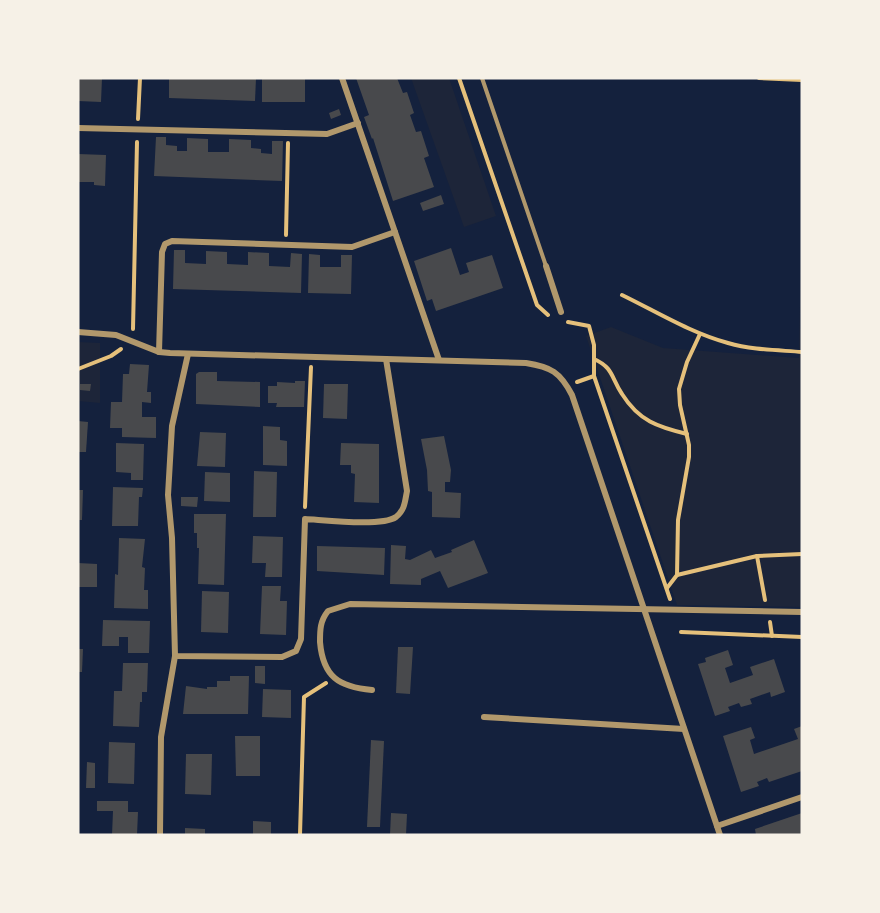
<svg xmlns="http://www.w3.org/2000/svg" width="880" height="913" font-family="'Noto Sans',sans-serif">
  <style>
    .green { fill: #1d2539 }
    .building { fill: #48494c }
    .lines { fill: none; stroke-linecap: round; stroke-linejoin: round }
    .path { stroke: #e5c07b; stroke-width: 4 }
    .service { stroke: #b1986c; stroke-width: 4 }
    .minor { stroke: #b1986c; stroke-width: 6 }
  </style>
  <rect width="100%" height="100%" fill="#14213d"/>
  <g class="green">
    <path d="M411 78H449L496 216 464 227Z"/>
    <path d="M802 204 800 329 802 330V607L677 605 586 336 611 327 663 348 799 358Z"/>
    <path d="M78 342 100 343V403L78 401Z"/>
  </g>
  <g class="building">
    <path d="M78 78H102L101 102 78 101Z"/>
    <path d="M169 78H256L255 101 169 98Z"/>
    <rect x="262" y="78" width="43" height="24"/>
    <path d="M356 78H397L403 93 407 92 414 113 410 115 416 132 421 131 429 156 424 158 434 187 393 201 373 138 372 139 364 117 369 115Z"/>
    <path d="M339 109 341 115 331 119 329 113Z"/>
    <path d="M156 137H166V145L177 146V151H187V138L208 139V152H229V139L251 140V148L261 149V153L272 154V141H283L282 181 154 176Z"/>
    <path d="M78 154 106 155 105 186 94 185V182H78Z"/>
    <path d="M441 195 444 204 423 211 420 203Z"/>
    <path d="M451 248 460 275 469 272 466 263 492 255 503 288 436 311 432 299 427 301 414 261Z"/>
    <path d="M174 250H185V263L206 264V251L227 252V264L248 265V252L269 253V266L290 267 291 253 302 254 301 293 173 289Z"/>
    <path d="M309 254 320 255V267H341V255H352L351 294 308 293Z"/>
    <path d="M130 364 149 365 147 392H151V403L142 402V417H156V438L122 437V428H110L111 402H122L123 374H129Z"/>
    <path d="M199 372H217V381L260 382V407L196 404V374Z"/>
    <path d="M295 381H305L304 407H276L277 403H268V386H277V382L295 383Z"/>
    <path d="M80 384H91L90 391 80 390Z"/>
    <path d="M324 384H348L347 419 323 418Z"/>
    <path d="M78 421 88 422 86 452H78Z"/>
    <path d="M263 426 280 427V440L287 441V466L263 465Z"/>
    <path d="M200 432 226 433 225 467 197 466Z"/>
    <path d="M444 436 451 470 450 482H445V492L461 493 460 518 432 517V492L428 491 427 470 421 439Z"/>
    <path d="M116 443 144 444 143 480H131V473L116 472Z"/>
    <path d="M341 443 379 444V503L354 502 355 474 351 473V465H340Z"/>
    <path d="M254 471 277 472 276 517H253Z"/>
    <path d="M205 472 230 473V502L204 501Z"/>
    <path d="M113 487 143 488 142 497H139L138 526H112Z"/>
    <path d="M78 490H83L82 520H78Z"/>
    <path d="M181 497H198L197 507 181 506Z"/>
    <path d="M194 514H226L224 585 198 584 199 548H197V533H194Z"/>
    <path d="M253 536 283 537 282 577H265L266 563H252Z"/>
    <path d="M119 538 145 539 142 567 145 568 144 590H148V609L114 608 115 574 118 575Z"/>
    <path d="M474 540 488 573 448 588 440 571 421 579V585L390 584 391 545 406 546 405 559 410 560 431 550 435 558 452 552 451 550Z"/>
    <path d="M317 546 385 548 384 575 317 571Z"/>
    <path d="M78 563 97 564V587H78Z"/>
    <path d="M262 586H281L280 601H287L286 635 260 634Z"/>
    <path d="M202 591 229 592 228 633 201 632Z"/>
    <path d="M103 620 150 621 149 653H128V637H119V646H102Z"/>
    <path d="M398 647H413L410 694 396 693Z"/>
    <path d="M78 649H83L82 672H78Z"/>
    <path d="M728 650 733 665 725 668 730 683 753 675 750 667 774 659 785 692 771 697 770 692 750 699 752 704 741 707 739 703 728 707 730 711 715 716 698 664 706 662 705 658Z"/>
    <path d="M123 663H148L147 692H142V702H140L139 727 113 726 114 691H122Z"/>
    <path d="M255 666H265V684L255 683Z"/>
    <path d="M230 676H249L248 714H183L186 686 207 689V687H217V681H230Z"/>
    <path d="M263 689 291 690V718L262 717Z"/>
    <path d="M802 726V771L769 782 767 778 757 782 759 786 741 792 723 736 751 727 755 738 750 740 754 754 798 739 794 729Z"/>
    <path d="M235 736H260V776H236Z"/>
    <path d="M371 740 384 741 380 827H367Z"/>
    <path d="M109 742 135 743 134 784 108 783Z"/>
    <path d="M186 754H212L211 795 185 794Z"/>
    <path d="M87 762 95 763V788H86Z"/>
    <path d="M97 801H128V812H138L137 835H112L113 811H97Z"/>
    <path d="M391 813 407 814 406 835H390Z"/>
    <path d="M802 813V835H756L755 829Z"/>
    <path d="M253 821 271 822V835H253Z"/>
    <path d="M185 828 205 829V835H185Z"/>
  </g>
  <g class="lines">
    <g class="path">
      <path d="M459 78 537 305 548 315"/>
      <path d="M759 78 802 80"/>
      <path d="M138 119 140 78"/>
      <path d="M286 235 288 143"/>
      <path d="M622 295C657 312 691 333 728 343 752 350 777 350 802 352"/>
      <path d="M568 322 589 326 594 345V376L670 599"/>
      <path d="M133 329 137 142"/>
      <path d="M594 359C614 368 611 378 622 394 639 421 658 427 687 434"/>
      <path d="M78 369 111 356 121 349"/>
      <path d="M577 382 594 376"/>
      <path d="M305 507 311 367"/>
      <path d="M757 556 765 600"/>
      <path d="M677 575 757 556 802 554"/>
      <path d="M667 588 677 575 678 520 689 457V445L680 405 679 389 687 362 700 334"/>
      <path d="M770 622 772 636"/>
      <path d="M681 632 802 637"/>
      <path d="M300 835 304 697 326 683"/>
    </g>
    <path class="service" d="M482 78 546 266"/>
    <g class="minor">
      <path d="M342 78 439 360"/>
      <path d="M78 128 327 134 358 123"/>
      <path d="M546 266 561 312"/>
      <path d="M78 332 116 335 159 352 170 353 526 363C551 367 560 372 572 395L720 835"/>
      <path d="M159 352 162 252 165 244 172 241 352 247 395 232"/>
      <path d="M188 354 172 426 168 495 172 538 175 656 282 657 296 651 301 639 305 519C324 520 382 527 396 517 405 510 405 501 407 491L386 359"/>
      <path d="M372 690C339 687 323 677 320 642 320 630 320 621 328 611L350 604 802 612"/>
      <path d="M484 717 684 729"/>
      <path d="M717 826 802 797"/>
      <path d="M160 835 161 737 175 656"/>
    </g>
  </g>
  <rect width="880" height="913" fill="none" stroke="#f6f1e7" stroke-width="159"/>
</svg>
